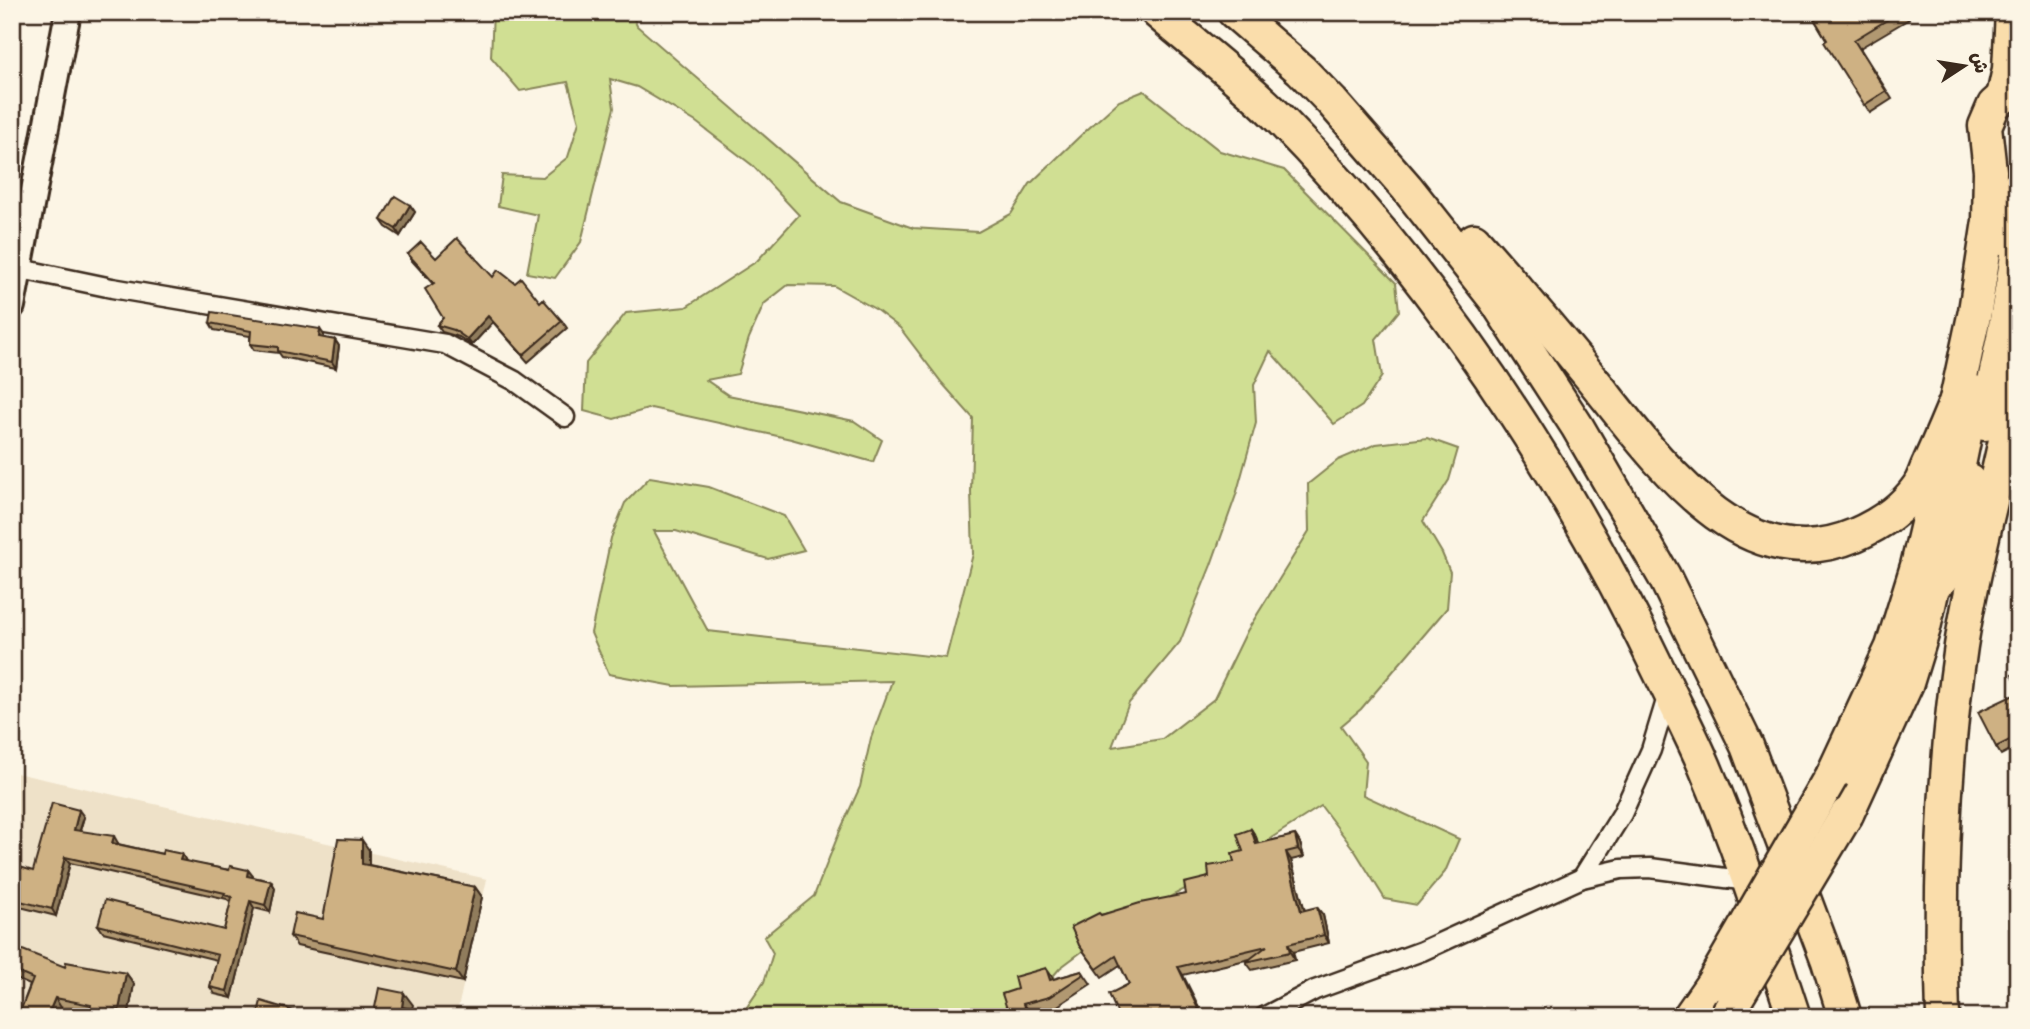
<svg xmlns="http://www.w3.org/2000/svg" width="2030" height="1029" font-family="Mali,'Playpen Sans Arabic',sans-serif">
  <style>
    .built { fill: #eee1c8 }
    .green { fill: #d0df93; stroke: #868458; stroke-width: 2 }
    .lines { fill: none; stroke-linecap: round; stroke-linejoin: round }
    .street-casing { stroke: #3b2a1e; stroke-width: 23 }
    .secondary-casing { stroke: #3b2a1e; stroke-width: 30 }
    .highway-casing { stroke: #3b2a1e; stroke-width: 37 }
    .street { stroke: #fcf5e5; stroke-width: 18 }
    .secondary { stroke: #fcf5e5; stroke-width: 24 }
    .highway { stroke: #faddab; stroke-width: 32 }
    .highway-bridge-casing { stroke: #3b2a1e; stroke-width: 37; stroke-linecap: butt }
    .highway-bridge { stroke: #faddab; stroke-width: 32 }
    .wall { fill: #b19871; stroke: #3b2a1e; stroke-width: 2 }
    .shaded-wall { fill: #907c5c; stroke: #3b2a1e; stroke-width: 2 }
    .building { fill: #ceb183; stroke: #3b2a1e; stroke-width: 2 }
  </style>
  <rect width="100%" height="100%" fill="#fcf5e5"/>
  <filter id="ink" filterUnits="userSpaceOnUse"><feTurbulence type="fractalNoise" baseFrequency=".0143" numOctaves="2"/><feDisplacementMap in="SourceGraphic" scale="14" xChannelSelector="R" yChannelSelector="G"/><feConvolveMatrix kernelMatrix="1 2 1 2 8 2 1 2 1" color-interpolation-filters="sRGB"/></filter>
  <g filter="url(#ink)">
    <path class="built" d="M12 772 487 879 456 1017H12Z"/>
    <path class="green" d="M493 12H631L637 26 841 202 913 228 978 232 1011 214 1030 184 1079 137 1119 101 1144 91 1220 151 1284 170 1396 283 1399 311 1376 339 1382 376 1362 406 1334 424 1270 351 1254 385 1256 423 1236 495 1211 565 1180 642 1129 703 1112 747 1162 739 1214 699 1247 631 1309 531 1308 484 1338 460 1376 444 1427 438 1458 449 1449 480 1423 521 1442 553 1450 572 1447 608 1361 709 1341 726 1366 761 1363 795 1459 839 1445 872 1417 905 1385 899 1355 851 1321 806 1223 869 1120 923 1060 968 1018 1017H745L747 1007 764 982 773 953 764 937 814 896 839 833 860 787 871 738 892 681 674 686 609 674 591 633 611 538 625 503 650 477 709 487 784 516 804 550 768 559 676 531H654L708 631 946 658 973 554 971 492 973 418 942 383 900 328 875 309 834 286 788 285 764 304 749 338 738 374 706 380 728 395 854 421 882 440 873 462 791 439 651 408 614 419 584 411 586 363 626 313 686 307 757 261 799 215 752 165 696 122 637 87 610 79 614 108 581 242 555 278 527 273 538 215 498 206 502 175 543 177 568 157 579 122 568 82 520 91 491 57Z"/>
    <g class="lines">
      <g class="street-casing">
        <g id="street">
          <path d="M21 269 112 288 445 344 515 381 565 417"/>
          <path d="M1582 878 1622 814 1651 750 1669 691"/>
          <path d="M1264 1017 1315 990 1422 951 1582 878 1621 869 1650 868 1748 881"/>
        </g>
      </g>
      <g class="secondary-casing">
        <path id="secondary" d="M12 306 68 12"/>
      </g>
      <g class="highway-casing">
        <g id="highway">
          <path d="M1157 12C1196 46 1239 78 1276 115 1438 280 1566 475 1665 683 1678 710 1692 737 1704 765 1739 847 1766 932 1794 1017"/>
          <path d="M1234 12 1301 70 1332 102 1407 188 1494 298 1577 426 1664 576 1747 746 1828 962 1845 1017"/>
          <path d="M2003 97 2009 69 2012 12"/>
          <path d="M2002 238 2007 207 2018 187"/>
          <path d="M1474 240C1511 282 1548 325 1584 369 1648 446 1736 586 1855 535 1880 524 1902 510 1918 487 1923 480 1925 471 1929 463 1939 441 1949 418 1958 395"/>
          <path d="M1953 414 1975 311 1989 221 1990 171 1985 126 1994 105 2003 97 2018 91"/>
          <path d="M1985 424 2003 338 2018 250"/>
          <path d="M1952 499 1974 392"/>
          <path d="M1942 579 1969 481"/>
          <path d="M1832 776 1892 647 1917 566 1941 465"/>
          <path d="M1847 814 1907 683 1924 628 1940 556"/>
          <path d="M1689 1017 1712 984"/>
          <path d="M1943 1017C1939 893 1943 769 1961 646 1975 555 2002 467 2018 377"/>
        </g>
      </g>
      <use href="#street" class="street"/>
      <use href="#secondary" class="secondary"/>
      <use href="#highway" class="highway"/>
      <g class="highway-bridge-casing">
        <g id="highway-bridge">
          <path d="M1712 984 1832 776"/>
          <path d="M1726 1016 1847 814"/>
        </g>
      </g>
      <use href="#highway-bridge" class="highway-bridge"/>
    </g>
    <g class="wall">
      <path d="M1810 12H1905L1909 19 1860 48 1892 99 1870 113Z"/>
      <path d="M410 205 415 212 400 236 386 227 381 220Z"/>
      <path d="M408 254 436 258 493 277 540 302 562 321 567 328 528 362 493 322 472 345 459 337 442 332 437 325 443 318 433 284 412 261Z"/>
      <path d="M210 323 324 335V338L335 340 339 346 336 368 282 357 279 353 254 350 250 344V336L214 330Z"/>
      <path d="M2018 693V746L2001 755 1996 747Z"/>
      <path d="M84 817 80 831 118 843V844L162 854H182L186 862 229 870H248L253 877 271 881 275 888 270 912 254 908 232 998 215 994 210 987 217 960 103 932 98 925 224 930 231 902 227 899 70 863 56 916 12 905V869L19 871H33Z"/>
      <path d="M1251 829 1256 837 1258 844 1295 835 1300 843 1304 857 1291 860 1305 911 1323 915 1329 943 1293 952 1295 960 1252 970 1246 962 1250 959 1183 975 1129 984 1120 965 1102 977 1079 945 1101 915 1186 894 1209 877 1234 862 1243 851Z"/>
      <path d="M369 850V865L475 887 482 897 463 982 297 946 290 936 323 919Z"/>
      <path d="M12 952 65 967 126 973 134 984 128 1017H89V1014L62 1009 59 1017H18L30 985 14 978 12 976Z"/>
      <path d="M1082 971 1091 984 1056 1007 1030 1014 1031 1017H1004L1009 1015 1054 979Z"/>
    </g>
    <g class="shaded-wall">
      <path d="M410 205 415 212 400 236 396 229Z"/>
      <path d="M488 316 493 322 472 345 467 339Z"/>
      <path d="M320 329 324 335 323 343 319 337Z"/>
      <path d="M335 340 339 346 336 368 332 362Z"/>
      <path d="M13 519 20 529 12 569V525Z"/>
      <path d="M79 810 84 817 78 836 74 830Z"/>
      <path d="M1251 829 1256 837 1261 852 1256 844Z"/>
      <path d="M1295 835 1300 843 1304 857 1298 849Z"/>
      <path d="M114 836 118 843 116 849 112 843Z"/>
      <path d="M362 840 369 850V874L362 864Z"/>
      <path d="M1286 852 1291 860 1307 919 1301 911Z"/>
      <path d="M182 854 186 861 184 867 180 860Z"/>
      <path d="M65 857 70 863 56 916 52 909Z"/>
      <path d="M248 870 253 876 252 883 247 876Z"/>
      <path d="M271 881 275 888 270 912 265 905Z"/>
      <path d="M475 887 482 897 463 982 456 972Z"/>
      <path d="M250 901 254 908 232 998 227 991Z"/>
      <path d="M1317 907 1323 915 1329 943 1324 935Z"/>
      <path d="M1288 944 1293 952 1295 960 1290 952Z"/>
      <path d="M1178 967 1183 975 1204 1017H1202Z"/>
      <path d="M1046 968 1053 978 1057 990 1050 980Z"/>
      <path d="M126 973 134 984 128 1017H124L119 1010Z"/>
      <path d="M404 993 413 1005 410 1017 402 1007Z"/>
      <path d="M55 998 62 1009 59 1017H47Z"/>
      <path d="M1023 1004 1030 1014 1031 1017H1029L1026 1012Z"/>
      <path d="M113 1009 118 1017H111Z"/>
    </g>
    <g class="building">
      <path d="M1810 12H1900L1854 40 1886 91 1864 105 1824 42 1827 40Z"/>
      <path d="M395 196 410 205 396 229 381 220Z"/>
      <path d="M457 238 493 277 498 270 515 283 521 278 540 302 543 299 562 321 523 355 488 316 467 339 454 330 437 325 443 318 425 289 434 283 408 254 421 242 436 258Z"/>
      <path d="M212 312 320 329 319 337 335 340 332 362 278 351V347L250 344 251 331 210 323Z"/>
      <path d="M2018 672V686L2012 675Z"/>
      <path d="M2018 693V736L1996 747 1978 712Z"/>
      <path d="M52 803 79 810 74 830 114 836 112 843 162 854 163 850 182 854 180 860 229 870 230 866 248 870 247 876 271 881 265 905 250 901 227 991 210 987 218 955 98 925 105 900 224 930 232 897 224 895 225 893 65 857 52 909 12 899V869L19 871 20 867 33 871Z"/>
      <path d="M1251 829 1256 844 1295 835 1298 849 1286 852 1301 911 1317 907 1324 935 1288 944 1290 952 1246 962 1267 946 1178 967 1202 1017H1119L1109 994 1129 984 1116 956 1097 969 1079 945 1071 927 1099 913 1101 915 1140 903 1186 894 1184 883 1209 877 1208 866 1234 862 1232 854 1243 851 1237 834Z"/>
      <path d="M338 839 362 840V864L475 887 456 972 290 936 295 913 323 919Z"/>
      <path d="M15 947 65 967 66 962 126 973 119 1010 113 1009 111 1017H89L91 1005 55 998 47 1017H18L33 979 12 970V952Z"/>
      <path d="M1046 968 1050 980 1082 971 1084 974 1049 997 1023 1004 1026 1012 1018 1017H1004L1009 1015 1002 994 1017 989 1014 977Z"/>
      <path d="M379 988 404 993 402 1007 445 1016 444 1017H373Z"/>
      <path d="M261 1001 314 1017H257Z"/>
      <path d="M1232 1013 1234 1017H1224Z"/>
    </g>
  </g>
  <rect width="2030" height="1029" fill="none" stroke="#fcf5e5" stroke-width="42"/>
  <rect x="21" y="21" width="1988" height="987" fill="none" stroke="#3b2a1e" stroke-width="2.5" filter="url(#ink)"/>
  <g transform="translate(1964 66) rotate(78)" stroke="#fcf5e5" stroke-width="5" paint-order="stroke">
  <path d="M0-5L12 26L0 18L-12 26Z" fill="#3b2a1e"/>
  <text y="-10" font-size="19" font-weight="bold" text-anchor="middle" fill="#3b2a1e">ش</text>
  </g>
</svg>
